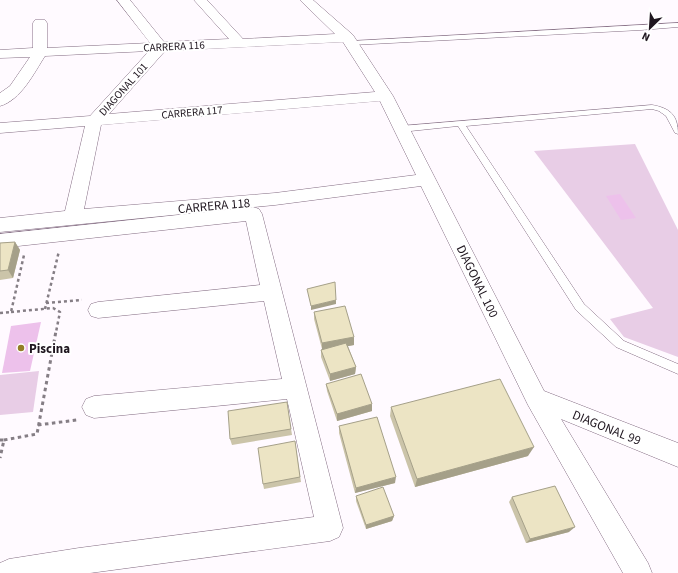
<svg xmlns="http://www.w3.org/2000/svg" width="678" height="573" font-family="'Source Sans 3',sans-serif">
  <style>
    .green { fill: #e8cde6 }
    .water { fill: #edc1eb }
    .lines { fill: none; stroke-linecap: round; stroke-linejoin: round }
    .lane-casing { stroke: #836c82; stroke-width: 1 }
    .street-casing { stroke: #836c82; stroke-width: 1 }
    .path-far1 { stroke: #857e85; stroke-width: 2.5; stroke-dasharray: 3 3; stroke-linecap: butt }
    .path { stroke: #857e85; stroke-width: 3; stroke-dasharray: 3.5 3.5; stroke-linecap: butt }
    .lane { fill: #fff; fill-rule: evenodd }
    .street { fill: #fff; fill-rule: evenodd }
    .wall { fill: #cbc4a9 }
    .shaded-wall { fill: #a5a089 }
    .building { fill: #ece4c4; stroke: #a5a089 }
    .poi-dot { fill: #937e25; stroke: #fff; stroke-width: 1.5 }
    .labels { text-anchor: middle; stroke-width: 4; stroke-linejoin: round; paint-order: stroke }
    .far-street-label { font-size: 11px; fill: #1f161f; stroke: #fff }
    .street-label { font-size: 13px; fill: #1f161f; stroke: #fff }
    .poi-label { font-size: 13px; font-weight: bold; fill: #1f161f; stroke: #fff; text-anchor: start }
  </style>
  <rect width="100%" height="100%" fill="#fffaff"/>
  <g class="green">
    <path d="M635 144 678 230V357L624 337 610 319 653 308 534 151Z"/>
    <path d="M39 371 33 412 0 415V375Z"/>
  </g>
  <g class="water">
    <path d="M620 194 636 218 621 220 606 196Z"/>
    <path d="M41 322 30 371 2 373 11 326Z"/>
  </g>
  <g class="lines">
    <g class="lane-casing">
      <g id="lane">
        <path d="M678 23V27L641 30 352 45 349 43 352 41Z"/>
        <path d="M652 105C670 108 678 115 678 134L675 133 666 116 659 111 652 109 466 126 584 304 624 341 678 364V374L616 347 576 310 458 126 401 132 397 129 401 126Z"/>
      </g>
    </g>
    <g class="street-casing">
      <g id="street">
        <path d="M117 0H130L164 42 229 39 194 0H207L243 39 335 34 300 0H313L353 35 393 96 544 391 678 443V467L561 419 648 563 652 573H623L528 405 421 186 275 205 0 232V218L65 211 85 126 0 133V123L90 116 149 51 45 56C34 73 21 100 0 106V93L10 86 30 57 0 58V50L33 48V23L35 20H45L47 23V48L150 43ZM343 42 375 92 109 114 165 51ZM380 101 416 175 275 193 84 209 101 125Z"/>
        <path d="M253 207 259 209 262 214 343 528 339 537 330 541 90 573H0V563L9 559 79 548 314 517 287 399 94 418 86 415 82 407 86 399 94 396 282 379 264 301 98 318 91 316 88 310 91 304 98 302 260 285 246 221 0 248V234Z"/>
      </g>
    </g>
    <g class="path-far1">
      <path d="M46 303 82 300"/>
      <path d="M45 309 59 251"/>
      <path d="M11 312 53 308 60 312 56 332"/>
      <path d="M0 313 11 312 24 255"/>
    </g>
    <g class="path">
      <path d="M38 425 77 420"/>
      <path d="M0 440H4L0 458"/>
      <path d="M4 440 37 434 56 331"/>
    </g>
    <use href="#lane" class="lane"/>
    <use href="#street" class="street"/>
  </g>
  <g class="wall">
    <path d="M15 242 20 250 13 278 0 280V243Z"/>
    <path d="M314 312 354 337V345L348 346 356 367 355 374 330 381 321 357V350L322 349 314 319Z"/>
    <path d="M326 384 372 411 337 421 327 391Z"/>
    <path d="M287 402 292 435 232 445 230 439Z"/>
    <path d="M391 407 528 456 415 487 390 416Z"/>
    <path d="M339 426 395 483 355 493 339 433Z"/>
    <path d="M295 441 301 482 264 489 263 484Z"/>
    <path d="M356 496 394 516 392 521 366 529 356 501Z"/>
    <path d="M512 497 569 532 526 543 509 502Z"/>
  </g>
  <g class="shaded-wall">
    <path d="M15 242 20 250 13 278 8 270Z"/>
    <path d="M336 300V304L311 310V306Z"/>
    <path d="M354 337V345L322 351V343Z"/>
    <path d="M356 367 355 374 330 381V374Z"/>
    <path d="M372 404V411L337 421V414Z"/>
    <path d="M534 447 528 456 415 487 417 479Z"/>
    <path d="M396 477 395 483 355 493 356 488Z"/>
    <path d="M394 516 392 521 366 529V525Z"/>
    <path d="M575 527 569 532 526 543 530 539Z"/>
  </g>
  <g class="building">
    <path d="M15 242 8 270 0 271V243Z"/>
    <path d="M335 282 336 300 311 306 307 289Z"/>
    <path d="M345 306 354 337 322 343 314 312Z"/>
    <path d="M346 343 356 367 330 374 321 350Z"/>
    <path d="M361 374 372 404 337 414 326 384Z"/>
    <path d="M500 379 534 447 417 479 391 407Z"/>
    <path d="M287 402 291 429 230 439 228 411Z"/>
    <path d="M377 417 396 477 356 488 339 426Z"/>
    <path d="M295 441 300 477 263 484 258 448Z"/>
    <path d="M555 486 575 527 530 539 512 497Z"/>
    <path d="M383 487 394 516 366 525 356 496Z"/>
  </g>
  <circle class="poi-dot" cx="21" cy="348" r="4"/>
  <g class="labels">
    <g class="far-street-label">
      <text transform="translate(174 46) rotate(-3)" y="4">CARRERA 116</text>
      <text transform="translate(123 89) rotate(-48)" y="4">DIAGONAL 101</text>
      <text transform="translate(192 112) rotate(-5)" y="4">CARRERA 117</text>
    </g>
    <g class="street-label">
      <text transform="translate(214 205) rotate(-5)" y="5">CARRERA 118</text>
      <text transform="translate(478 281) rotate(64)" y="5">DIAGONAL 100</text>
      <text transform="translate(607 427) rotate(22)" y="5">DIAGONAL 99</text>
    </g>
    <g class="poi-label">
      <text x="29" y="353">Piscina</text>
    </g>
  </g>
  <g transform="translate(650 28) rotate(205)" stroke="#ffffff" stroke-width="3" paint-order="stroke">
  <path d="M0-3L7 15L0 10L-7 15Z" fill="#1f161f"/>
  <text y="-6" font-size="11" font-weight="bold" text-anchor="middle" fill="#1f161f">N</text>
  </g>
</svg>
